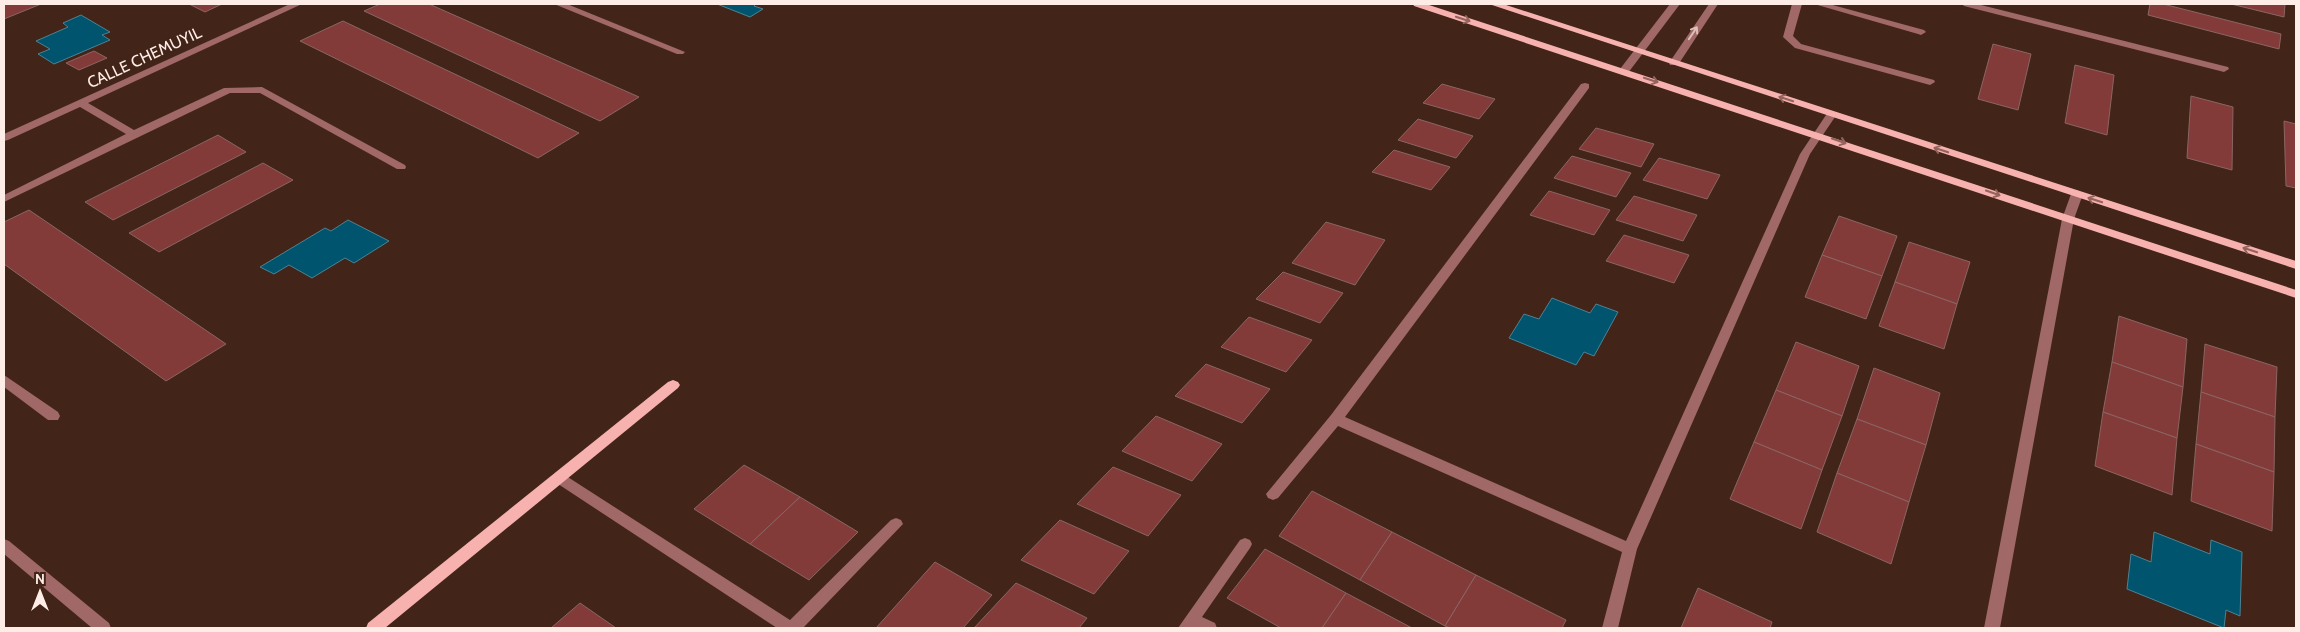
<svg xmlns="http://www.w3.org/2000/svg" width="2300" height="632" font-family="Cabin,sans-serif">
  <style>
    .water { fill: #01546e; stroke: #4d8292 }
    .building { fill: #833b39; stroke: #8b6563 }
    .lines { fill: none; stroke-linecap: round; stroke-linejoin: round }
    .minor { fill: #a06867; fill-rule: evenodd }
    .major { fill: #f7b1af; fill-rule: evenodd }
    .oneway { stroke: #93635c }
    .oneway2 { stroke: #ddbeba }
    .labels { text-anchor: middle; stroke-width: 4; stroke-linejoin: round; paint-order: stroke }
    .far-street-label { font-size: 16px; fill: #feede7; stroke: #422418 }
  </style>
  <rect width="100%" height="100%" fill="#422418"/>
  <g class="water">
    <path d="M717 4H756L754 6 763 9 750 17Z"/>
    <path d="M81 15 110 32 102 35 110 40 54 64 38 54 50 49 36 41 68 27 63 23Z"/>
    <path d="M348 220 389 241 354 263 345 258 312 278 289 265 274 274 260 267 325 228 331 231Z"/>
    <path d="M1552 298 1590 313 1596 304 1618 312 1594 356 1584 352 1576 365 1509 338 1524 314 1539 319Z"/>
    <path d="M2154 532 2210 554 2211 540 2242 552 2240 616 2226 610 2224 628 2127 589 2131 554 2151 562Z"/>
  </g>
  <g class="building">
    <path d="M4 4H41L4 19Z"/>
    <path d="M189 4H222L205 12Z"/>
    <path d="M380 4H429L639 97 600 121 364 11Z"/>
    <path d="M2150 4H2163L2281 34 2279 49 2148 15Z"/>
    <path d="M2231 4H2285L2284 17Z"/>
    <path d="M343 21 579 133 538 158 300 41Z"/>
    <path d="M1993 44 2031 54 2018 110 1978 99Z"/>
    <path d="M94 51 107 58 79 70 66 63Z"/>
    <path d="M2075 65 2114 75 2107 135 2065 123Z"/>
    <path d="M1442 84 1495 99 1479 119 1423 103Z"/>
    <path d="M2191 96 2233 107 2232 170 2187 158Z"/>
    <path d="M1418 119 1473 136 1456 158 1398 140Z"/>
    <path d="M2284 121 2296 124V188L2286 186Z"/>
    <path d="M1596 128 1654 144 1641 167 1579 149Z"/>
    <path d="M218 135 246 152 113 220 85 202Z"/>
    <path d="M1394 150 1450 167 1431 190 1372 172Z"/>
    <path d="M1572 156 1631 173 1616 197 1554 178Z"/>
    <path d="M1659 158 1720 175 1707 199 1643 180Z"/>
    <path d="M263 163 293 180 159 252 129 233Z"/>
    <path d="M1549 191 1610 210 1594 235 1530 215Z"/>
    <path d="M1634 196 1697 215 1683 241 1616 220Z"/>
    <path d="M29 210 226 344 166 381 4 264V222Z"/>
    <path d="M1839 216 1897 236 1882 276 1822 255Z"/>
    <path d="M1326 222 1385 240 1355 285 1292 263Z"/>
    <path d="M1624 235 1689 255 1674 283 1606 261Z"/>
    <path d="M1909 242 1970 262 1957 304 1895 282Z"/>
    <path d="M1822 255 1882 276 1866 319 1805 297Z"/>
    <path d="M1283 272 1343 293 1320 323 1256 299Z"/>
    <path d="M1895 282 1957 304 1944 349 1879 326Z"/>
    <path d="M2119 316 2187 339 2183 387 2112 362Z"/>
    <path d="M1249 317 1312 340 1286 372 1221 347Z"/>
    <path d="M1796 342 1859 366 1842 416 1776 390Z"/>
    <path d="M2205 344 2277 367 2275 417 2201 392Z"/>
    <path d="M2112 362 2183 387 2177 438 2103 412Z"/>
    <path d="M1206 364 1270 389 1242 423 1175 396Z"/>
    <path d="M1874 368 1940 393 1926 445 1857 419Z"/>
    <path d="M1776 390 1842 416 1822 470 1754 442Z"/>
    <path d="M2201 392 2275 417 2274 472 2196 444Z"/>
    <path d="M2103 412 2177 438 2172 495 2095 466Z"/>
    <path d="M1156 416 1222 444 1192 481 1122 451Z"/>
    <path d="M1857 419 1926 445 1909 502 1837 473Z"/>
    <path d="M1754 442 1822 470 1801 529 1730 499Z"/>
    <path d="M2196 444 2274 472 2272 531 2191 501Z"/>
    <path d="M744 465 800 497 750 544 694 509Z"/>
    <path d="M1113 467 1181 495 1148 536 1077 504Z"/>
    <path d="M1837 473 1909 502 1891 564 1817 532Z"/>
    <path d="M1312 491 1392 532 1360 580 1279 536Z"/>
    <path d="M800 497 858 532 809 580 750 544Z"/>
    <path d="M1060 520 1129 551 1094 594 1021 560Z"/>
    <path d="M1392 532 1476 575 1445 626 1360 580Z"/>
    <path d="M1265 549 1346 593 1322 628H1281L1227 598Z"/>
    <path d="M935 562 992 595 963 628H876Z"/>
    <path d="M1476 575 1566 620 1562 628H1451L1445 626Z"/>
    <path d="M1016 583 1087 618 1079 628H974Z"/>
    <path d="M1698 588 1772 622 1770 628H1681Z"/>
    <path d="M1346 593 1412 628H1322Z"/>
    <path d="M580 603 616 628H551Z"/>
  </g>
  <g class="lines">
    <g class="minor">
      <path d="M290 4H302L88 103 134 130 224 88 262 87 405 165 406 167 405 169H397L260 93H230L4 202V195L126 134 80 107 8 140 4 141V134Z"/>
      <path d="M554 4H567L685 52 683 54H677Z"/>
      <path d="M1670 4H1680L1628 73H1620V69Z"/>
      <path d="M1709 4H1718L1678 65H1670L1669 63Z"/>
      <path d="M1792 4H1802L1793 36 1801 44 1934 80 1935 82 1930 85 1795 48 1783 37Z"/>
      <path d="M1814 4H1829L1924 30 1926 32 1921 35 1918 34Z"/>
      <path d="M1962 4H1977L2228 67 2229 69 2224 72 1964 6Z"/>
      <path d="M1585 83 1589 84V88L1345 417 1626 541 1800 154 1828 112H1836L1837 114 1810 154 1637 549 1618 628H1602L1622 552 1338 426 1278 498 1273 500 1268 498 1266 494 1331 415 1581 84Z"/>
      <path d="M2077 190 2083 194 2074 219 2000 628H1984L2062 219 2071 194Z"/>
      <path d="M4 375 58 412 60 416 58 420H48L4 387Z"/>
      <path d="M560 472 790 620 891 520 896 518 901 520 903 524 803 628H777L555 482 553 478 555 474Z"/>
      <path d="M1245 538 1250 540 1252 544 1250 548 1202 617 1215 623 1217 628H1178L1240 540Z"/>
      <path d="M4 539 9 541 109 623 111 628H92L4 554Z"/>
    </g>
    <g class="major">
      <path d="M1413 4H1426L2296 290V298L1414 6Z"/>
      <path d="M1489 4H1503L2296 261V269Z"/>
      <path d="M673 380 678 382 680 385 678 388 385 628H366L368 623 668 382Z"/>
    </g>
  </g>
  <defs><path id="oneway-shaft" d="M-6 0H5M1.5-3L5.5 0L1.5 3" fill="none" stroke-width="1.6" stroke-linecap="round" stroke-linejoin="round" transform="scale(1.25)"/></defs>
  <g class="oneway">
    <use href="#oneway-shaft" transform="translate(1463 19) rotate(18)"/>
    <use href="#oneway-shaft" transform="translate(1651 80) rotate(18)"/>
    <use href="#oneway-shaft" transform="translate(1786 99) rotate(-162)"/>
    <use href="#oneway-shaft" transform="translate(1839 141) rotate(19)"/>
    <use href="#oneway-shaft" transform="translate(1941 150) rotate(-162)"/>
    <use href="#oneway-shaft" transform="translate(1993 193) rotate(19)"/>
    <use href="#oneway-shaft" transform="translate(2095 200) rotate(-162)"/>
    <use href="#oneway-shaft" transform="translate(2250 250) rotate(-162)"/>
  </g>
  <use class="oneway2" href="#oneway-shaft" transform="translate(1693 33) rotate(-56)"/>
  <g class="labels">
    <g class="far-street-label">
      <text transform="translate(144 57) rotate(-25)" y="6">CALLE CHEMUYIL</text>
    </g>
  </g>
  <rect width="2300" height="632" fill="none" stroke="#feede7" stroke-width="10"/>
  <g transform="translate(40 592)" stroke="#422418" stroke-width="4" paint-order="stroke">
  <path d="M0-4L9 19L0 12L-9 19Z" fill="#feede7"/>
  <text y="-8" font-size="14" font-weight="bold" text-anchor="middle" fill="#feede7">N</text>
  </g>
</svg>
